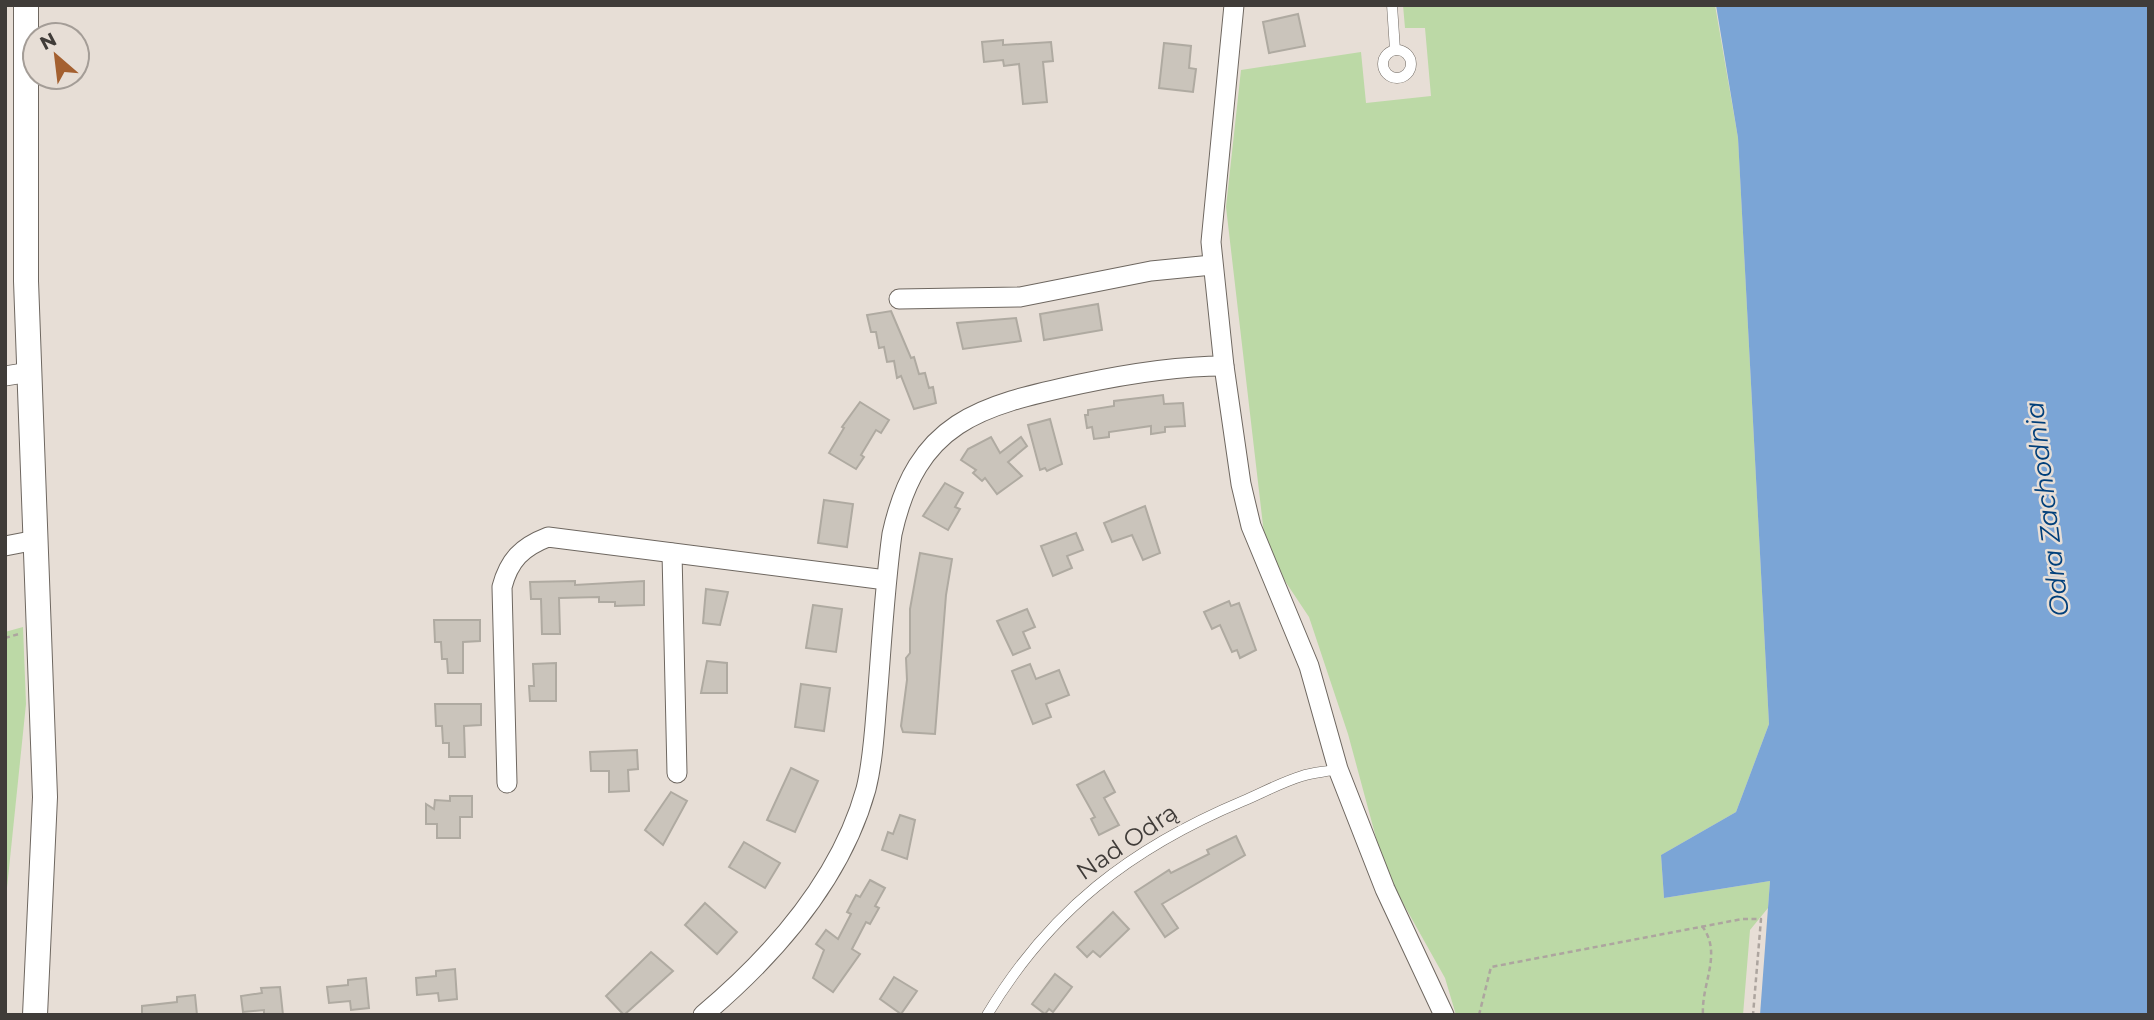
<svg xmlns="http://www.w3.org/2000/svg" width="2154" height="1020" font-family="Montserrat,sans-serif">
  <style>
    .green { fill: #bcd9a6 }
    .water { fill: #7ba5d6 }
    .building { fill: #cac4bb; stroke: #afaaa1; stroke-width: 2 }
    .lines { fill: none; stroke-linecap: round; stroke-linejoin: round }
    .service-casing { stroke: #6e6760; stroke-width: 11 }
    .minor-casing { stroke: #6e6760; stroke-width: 21 }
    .tertiary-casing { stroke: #6e6760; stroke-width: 26 }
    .path { stroke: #ada59f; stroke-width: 2.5; stroke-dasharray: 5 3.5; stroke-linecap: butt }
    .service { stroke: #fff; stroke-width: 10 }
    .minor { stroke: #fff; stroke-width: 19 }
    .tertiary { stroke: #fff; stroke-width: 24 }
    .labels { text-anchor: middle; stroke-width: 5; stroke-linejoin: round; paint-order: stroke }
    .street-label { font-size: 24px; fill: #403c39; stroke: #e7ded6 }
    .water-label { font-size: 26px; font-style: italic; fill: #003f7a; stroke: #e7ded6 }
  </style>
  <rect width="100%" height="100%" fill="#e7ded6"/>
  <g class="green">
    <path d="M1403 5H1715L1738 138 1769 724 1736 812 1661 855 1664 898 1770 881 1768 908 1750 930 1743 1015H1456L1445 978 1385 871 1348 734 1309 617 1285 581 1264 534 1226 207 1241 70 1361 52 1366 103 1431 96 1425 28H1405Z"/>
    <path d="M23 627 26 704 5 907V632Z"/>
  </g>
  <path class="water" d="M1716 5H2149V1015H1760L1770 881 1664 898 1661 855 1736 812 1769 724 1738 138Z"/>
  <g class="building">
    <path d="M1298 14 1305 46 1269 53 1263 22Z"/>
    <path d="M1003 40V45L1051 42 1053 61 1043 62 1047 102 1023 104 1019 64 1004 66 1003 60 984 62 982 42Z"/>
    <path d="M1164 43 1191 46 1189 68 1196 69 1193 92 1159 88Z"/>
    <path d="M1098 304 1102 330 1044 340 1040 314Z"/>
    <path d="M891 311 911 358 914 357 919 374 925 373 929 388 933 387 936 403 914 409 901 376 897 378 894 361 887 362 884 347 879 348 876 332H871L867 315Z"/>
    <path d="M1016 318 1021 341 963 349 957 323Z"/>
    <path d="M1163 395 1164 404 1183 403 1185 426 1165 427V432L1151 434V426L1109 432V437L1094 439 1092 427 1087 428 1085 415H1088V410L1114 406V401Z"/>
    <path d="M860 402 889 420 881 433 876 430 861 455 864 457 856 469 829 453 844 428 842 427Z"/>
    <path d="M1050 419 1062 464 1047 471 1045 468 1040 470 1028 425Z"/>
    <path d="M991 437 1000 453 1021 437 1027 446 1008 462 1022 476 997 494 985 478 982 481 973 473 976 470 961 460 968 449Z"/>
    <path d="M945 483 963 493 955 507 960 509 948 530 923 516Z"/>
    <path d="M824 500 853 504 847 547 818 543Z"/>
    <path d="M1145 506 1160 553 1143 560 1132 535 1112 542 1104 523Z"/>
    <path d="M1076 533 1083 550 1067 556 1072 568 1053 576 1041 546Z"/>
    <path d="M920 553 952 559 946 595 935 734 903 732 901 726 907 680 906 658 910 653V609Z"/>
    <path d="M575 581V585L644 581V605L615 606V602H599V597L559 598 560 634H542L541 599H531L530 582Z"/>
    <path d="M706 589 728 592 720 625 703 623Z"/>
    <path d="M1229 601 1231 606 1239 603 1256 650 1240 658 1237 650 1232 652 1220 625 1212 629 1204 612Z"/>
    <path d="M813 605 842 609 836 652 806 648Z"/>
    <path d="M1027 609 1035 627 1023 632 1030 648 1013 655 997 621Z"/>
    <path d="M434 620H480V641L463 642V673H448L447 659H442L441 642H435Z"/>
    <path d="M707 661 727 663V693H701Z"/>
    <path d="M556 663V701H530L529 686H534L533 664Z"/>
    <path d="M1030 664 1036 679 1059 670 1069 695 1046 704 1051 717 1033 724 1012 671Z"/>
    <path d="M801 684 830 688 824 731 795 727Z"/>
    <path d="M435 704H481V725L464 726 465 757H449V743H443L442 726H436Z"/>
    <path d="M637 750 638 769 628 770 629 791 609 792V771H591L590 752Z"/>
    <path d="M791 768 818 781 795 832 767 820Z"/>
    <path d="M1104 771 1115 792 1104 798 1119 825 1099 835 1091 819 1095 817 1077 785Z"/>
    <path d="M671 792 687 801 663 845 645 830Z"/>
    <path d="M450 796H472V817H460V838H437V824H426V804L434 809 435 800 450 801Z"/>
    <path d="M900 815 915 820 907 859 882 850 888 832 893 834Z"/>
    <path d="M1236 836 1245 855 1162 904 1178 928 1165 937 1135 892 1169 870 1171 873 1209 854 1207 850Z"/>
    <path d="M744 842 780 863 765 888 729 867Z"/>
    <path d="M870 880 885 888 875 906 879 908 870 924 866 922 852 949 860 954 833 992 813 978 824 950 816 944 826 930 838 939 851 914 847 912 856 895 860 897Z"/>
    <path d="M705 903 737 932 717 954 685 925Z"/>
    <path d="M1113 912 1129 929 1100 957 1093 951 1087 957 1077 947Z"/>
    <path d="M651 952 673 971 624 1015 606 996Z"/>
    <path d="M455 969 457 999 439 1001 438 993 417 995 416 978 436 976V971Z"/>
    <path d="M1055 974 1072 987 1053 1012 1049 1009 1045 1014 1032 1004Z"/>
    <path d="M894 977 917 991 901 1014 880 999Z"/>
    <path d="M366 978 369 1008 351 1010 350 1001 329 1003 327 987 348 985V980Z"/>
    <path d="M280 987 283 1015H264V1010L243 1012 241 996 262 993 261 988Z"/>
    <path d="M195 995 197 1015H142V1006L177 1002V997Z"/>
  </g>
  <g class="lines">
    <g class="service-casing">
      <g id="service">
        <path d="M1392 5 1395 50"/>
        <circle cx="1397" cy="64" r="14"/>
        <path d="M987 1015C1050 910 1131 848 1243 801 1262 793 1282 782 1302 776 1313 772 1326 772 1338 769"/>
      </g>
    </g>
    <g class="minor-casing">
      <g id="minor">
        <path d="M1234 5 1211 242 1224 366 1241 484 1251 526 1309 666 1338 769 1385 889 1444 1015"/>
        <path d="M899 299 1020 297 1151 271 1212 265"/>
        <path d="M5 376 30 372"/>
        <path d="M5 546 36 540"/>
        <path d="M672 553 677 773"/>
        <path d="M507 783 502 587C509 560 522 547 548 537L886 580"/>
        <path d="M703 1015C773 956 841 879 866 789 874 757 875 721 878 688 882 637 885 585 892 534 917 421 979 406 1080 384 1127 374 1176 366 1224 366"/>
      </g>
    </g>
    <g class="tertiary-casing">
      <path id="tertiary" d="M26 5V281L45 797 35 1015"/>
    </g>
    <g class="path">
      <path d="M5 638 19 634"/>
      <path d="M1702 926C1723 954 1701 983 1703 1015"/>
      <path d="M1479 1015 1491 967 1742 919H1761L1753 1015"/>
    </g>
    <use href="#service" class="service"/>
    <use href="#minor" class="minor"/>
    <use href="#tertiary" class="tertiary"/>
  </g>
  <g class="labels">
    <g class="street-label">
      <text transform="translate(1127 842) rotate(-34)" y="8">Nad Odrą</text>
    </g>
    <g class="water-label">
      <text transform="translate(2047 509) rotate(-97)" y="9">Odra Zachodnia</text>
    </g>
  </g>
  <rect width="2154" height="1020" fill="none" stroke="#403c39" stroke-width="14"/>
  <g transform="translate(56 56) rotate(332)"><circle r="33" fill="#e7ded6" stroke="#a49d97" stroke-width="2"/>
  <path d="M0-5L12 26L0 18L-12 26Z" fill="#a46030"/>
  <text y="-10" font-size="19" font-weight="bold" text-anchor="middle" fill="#403c39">N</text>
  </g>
</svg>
